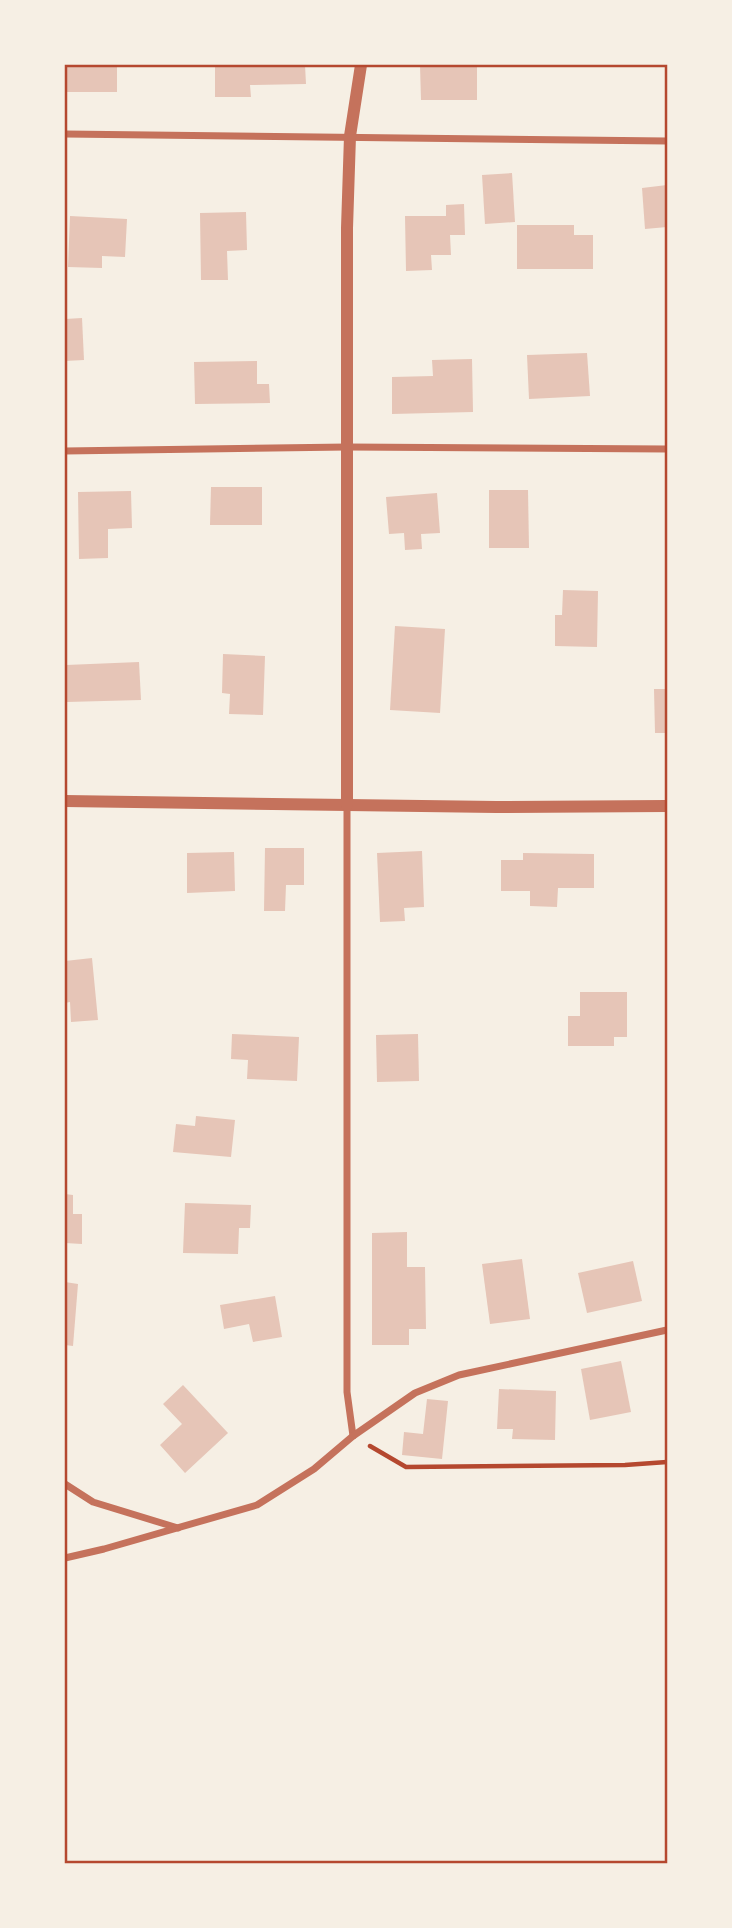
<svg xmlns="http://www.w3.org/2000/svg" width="732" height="1928" font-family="'Work Sans',sans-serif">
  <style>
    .building { fill: #e6c5b7 }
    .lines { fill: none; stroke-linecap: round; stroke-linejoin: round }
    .path { stroke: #b5482f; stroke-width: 4.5 }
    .minor { stroke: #c5725c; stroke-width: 7 }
    .tertiary { stroke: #c5725c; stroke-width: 12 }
    .neatline { fill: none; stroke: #b5482f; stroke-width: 2.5 }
  </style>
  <rect width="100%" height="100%" fill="#f6efe4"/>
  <g class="building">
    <rect x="65" y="65" width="52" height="27"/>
    <path d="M215 65H305L306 84 250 85 251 97H215Z"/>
    <path d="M420 65H477V100H421Z"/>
    <path d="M512 173 515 222 485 224 482 175Z"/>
    <path d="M667 185V227L645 229 642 188Z"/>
    <path d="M464 204 465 235H450L451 255H431L432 270 406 271 405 216H446V205Z"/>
    <path d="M246 212 247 250 227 251 228 280H201L200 213Z"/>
    <path d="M70 216 127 219 125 257 102 256V268L68 267Z"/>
    <path d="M517 225H574V235H593V269H517Z"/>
    <path d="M82 318 84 360 65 361V319Z"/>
    <path d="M587 353 590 396 529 399 527 355Z"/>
    <path d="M472 359 473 412 392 414V377L433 376 432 360Z"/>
    <path d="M257 361V384H269L270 403 195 404 194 362Z"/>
    <path d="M211 487H262V525H210Z"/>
    <path d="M489 490H528L529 548H489Z"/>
    <path d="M131 491 132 528 108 529V558L79 559 78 492Z"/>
    <path d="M437 493 440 533 421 534 422 549 405 550 404 533 389 534 386 497Z"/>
    <path d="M563 590 598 591 597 647 555 646V615H562Z"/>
    <path d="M395 626 445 629 440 713 390 710Z"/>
    <path d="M223 654 265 656 263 715 229 714 230 694 222 693Z"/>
    <path d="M139 662 141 700 67 702 66 665Z"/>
    <path d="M654 689H667V733H655Z"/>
    <path d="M265 848H304V885H286L285 911H264Z"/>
    <path d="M422 851 424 907 404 908 405 921 380 922 377 853Z"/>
    <path d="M234 852 235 891 187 893V853Z"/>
    <path d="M523 853 594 854V888H558L557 907 530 906V891H501V860H523Z"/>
    <path d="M92 958 98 1020 71 1022 70 1002 65 1003V961Z"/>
    <path d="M580 992H627V1037H614V1046H568V1016H580Z"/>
    <path d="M232 1034 299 1037 297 1081 247 1079 248 1060 231 1059Z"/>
    <path d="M418 1034 419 1081 377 1082 376 1035Z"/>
    <path d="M196 1116 235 1120 231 1157 173 1152 176 1124 195 1126Z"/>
    <path d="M65 1194 73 1195V1214H82V1244L65 1243Z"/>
    <path d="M185 1203 251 1205 250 1228H239L238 1254 183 1253Z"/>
    <path d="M407 1232V1267H425L426 1329H409V1345H372V1233Z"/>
    <path d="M522 1259 530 1319 490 1324 482 1264Z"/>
    <path d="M633 1261 642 1301 587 1313 578 1273Z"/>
    <path d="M65 1282 78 1284 73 1346 65 1345Z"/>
    <path d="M275 1296 282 1337 253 1342 249 1324 224 1329 220 1305Z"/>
    <path d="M621 1361 631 1412 590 1420 581 1369Z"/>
    <path d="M183 1385 228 1433 185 1473 160 1445 182 1424 163 1404Z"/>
    <path d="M499 1389 556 1391 555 1440 512 1439 513 1429H497Z"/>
    <path d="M427 1399 448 1401 442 1459 402 1455 404 1432 423 1434Z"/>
  </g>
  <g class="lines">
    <path class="path" d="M370 1446 406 1467 625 1465 667 1462"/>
    <g class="minor">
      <path d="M65 134 667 141"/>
      <path d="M65 451 347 447 667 449"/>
      <path d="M347 805V1392L353 1436"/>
      <path d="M65 1484 93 1502 178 1528"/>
      <path d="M65 1558 104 1549 257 1505 314 1469 353 1436 415 1393 459 1375 667 1330"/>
    </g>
    <g class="tertiary">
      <path d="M65 801 496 807 667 806"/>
      <path d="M347 805V228L350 136 361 65"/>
    </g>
  </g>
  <rect width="732" height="1928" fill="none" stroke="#f6efe4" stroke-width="133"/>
  <rect x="66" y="66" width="600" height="1796" class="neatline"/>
</svg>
